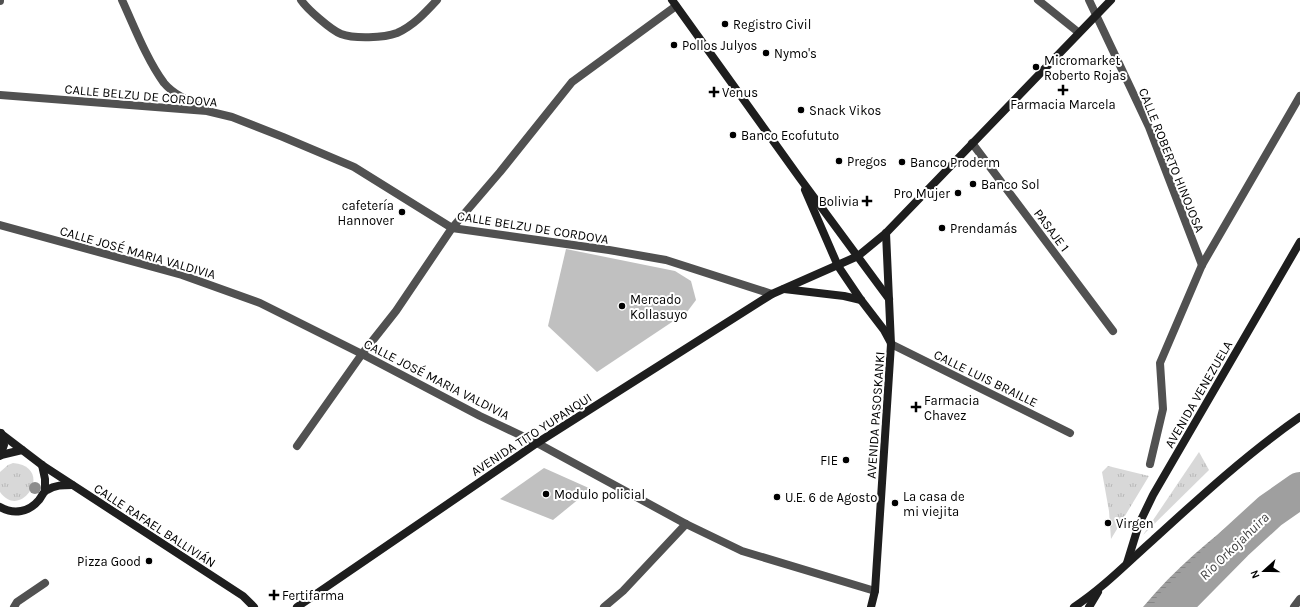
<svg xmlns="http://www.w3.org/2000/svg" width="1300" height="607" font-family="Karla,sans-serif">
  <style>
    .grass { fill: url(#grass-tufts) }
    .water { fill: url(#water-rules) }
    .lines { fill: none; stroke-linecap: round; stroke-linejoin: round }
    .river { stroke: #9f9f9f; stroke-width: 36 }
    .building { fill: #c0c0c0 }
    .lane { stroke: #515151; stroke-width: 8 }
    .street { stroke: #515151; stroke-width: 8 }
    .secondary { stroke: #1e1e1e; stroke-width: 8 }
    .tree { fill: #8d8d8d }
    .poi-dot { fill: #000; stroke: #fff; stroke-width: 1.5 }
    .labels { text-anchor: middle; stroke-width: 4; stroke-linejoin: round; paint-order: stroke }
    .poi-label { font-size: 13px; fill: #000; stroke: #fff; text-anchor: start }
    .street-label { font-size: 13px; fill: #000; stroke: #fff }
    .water-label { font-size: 14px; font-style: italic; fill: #404040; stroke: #fff }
  </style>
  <defs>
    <pattern id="grass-tufts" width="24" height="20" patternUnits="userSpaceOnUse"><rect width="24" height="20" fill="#d8d8d8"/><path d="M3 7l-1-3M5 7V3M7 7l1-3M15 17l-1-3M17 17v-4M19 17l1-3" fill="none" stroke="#b8b8b8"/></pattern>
    <pattern id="water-rules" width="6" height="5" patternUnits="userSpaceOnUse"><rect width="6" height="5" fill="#9f9f9f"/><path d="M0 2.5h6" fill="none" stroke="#878787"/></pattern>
  </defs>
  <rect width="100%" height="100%" fill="#fff"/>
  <g class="grass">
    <path d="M1199 452 1209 470 1143 535Z"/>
    <path d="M13 463C56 467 21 522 0 492V472L8 465Z"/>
    <path d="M1108 466 1149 476 1111 539 1109 511 1102 472Z"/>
  </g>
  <path class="water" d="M1300 472V490L1266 515 1235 543 1172 607H1143C1187 554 1244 513 1300 472Z"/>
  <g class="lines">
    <path class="river" d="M1172 607 1235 543 1270 511 1300 490"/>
  </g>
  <g class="building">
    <path d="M566 249 675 271 691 281 696 300 687 312 597 372 548 326Z"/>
    <path d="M544 468 591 489 553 520 500 499Z"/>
  </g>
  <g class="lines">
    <g class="lane">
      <path d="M1150 464 1163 409 1160 363 1202 265 1300 96"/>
      <path d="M1294 607 1300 599"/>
    </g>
    <g class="street">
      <path d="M122 0C134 26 147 60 164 83 174 95 191 102 205 109"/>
      <path d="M301 0C307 9 331 30 341 34 354 39 384 38 397 33 413 26 425 13 437 0"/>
      <path d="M1038 0 1078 32"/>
      <path d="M1089 0 1149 127 1202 265"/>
      <path d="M0 1V0"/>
      <path d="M0 95 207 111 232 117 283 137 354 167 452 228 609 250 666 260 772 294"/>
      <path d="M972 143 1113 331"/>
      <path d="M0 225 182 275 260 303 362 354 480 416 537 443 686 524 742 551 875 591"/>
      <path d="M891 344 1070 433"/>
      <path d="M297 446 362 354 396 311 452 228 500 172 572 82 676 6"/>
      <path d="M14 607 17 602 45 583"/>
      <path d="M604 607 623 591 686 524"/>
    </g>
    <g class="secondary">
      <path d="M672 0 799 177 889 299"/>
      <path d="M805 190 838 266 861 300 884 330 891 343"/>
      <path d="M784 289 844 296 861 300"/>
      <path d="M0 433 42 465 243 596 254 607"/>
      <path d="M1 455 22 450"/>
      <path d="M0 456 4 445 1 433"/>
      <path d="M42 465 45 479V490"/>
      <path d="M0 507C14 515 29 512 39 500 42 496 43 492 47 490 55 485 63 485 72 485"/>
      <path d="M1127 563 1139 524 1153 495 1300 242"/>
      <path d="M297 607 537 443 772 294 858 256 886 233 1111 0"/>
      <path d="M871 607 875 591 891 344 886 233"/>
      <path d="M1074 607C1103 588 1127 563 1153 540 1200 497 1248 453 1300 417"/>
      <path d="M1089 607 1098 592"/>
    </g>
  </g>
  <circle class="tree" cx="35" cy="488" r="6"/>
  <g class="poi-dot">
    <circle cx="725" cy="24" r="4"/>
    <circle cx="674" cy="45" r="4"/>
    <circle cx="766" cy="53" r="4"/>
    <circle cx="1036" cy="67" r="4"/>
    <path d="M1061 84h4v4h4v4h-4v4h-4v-4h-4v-4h4z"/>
    <path d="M712 86h4v4h4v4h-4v4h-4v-4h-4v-4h4z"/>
    <circle cx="801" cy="110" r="4"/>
    <circle cx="733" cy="135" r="4"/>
    <circle cx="839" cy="161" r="4"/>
    <circle cx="902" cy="162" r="4"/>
    <circle cx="973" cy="184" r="4"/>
    <circle cx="958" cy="193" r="4"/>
    <path d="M865 195h4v4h4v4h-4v4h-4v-4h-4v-4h4z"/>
    <circle cx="402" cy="212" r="4"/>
    <circle cx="942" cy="228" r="4"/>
    <circle cx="622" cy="306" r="4"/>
    <path d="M914 401h4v4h4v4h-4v4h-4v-4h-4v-4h4z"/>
    <circle cx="846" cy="460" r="4"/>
    <circle cx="546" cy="494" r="4"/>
    <circle cx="777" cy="497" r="4"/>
    <circle cx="895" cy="503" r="4"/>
    <circle cx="1108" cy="523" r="4"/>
    <circle cx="149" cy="561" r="4"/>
    <path d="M272 589h4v4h4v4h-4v4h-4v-4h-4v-4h4z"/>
  </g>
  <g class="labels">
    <g class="poi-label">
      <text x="733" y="29">Registro Civil</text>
      <text x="682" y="50">Pollos Julyos</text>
      <text x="774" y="58">Nymo's</text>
      <text x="1044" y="65">Micromarket<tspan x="1044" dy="15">Roberto Rojas</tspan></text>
      <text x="722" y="97">Venus</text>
      <text x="1063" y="109" text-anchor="middle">Farmacia Marcela</text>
      <text x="809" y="115">Snack Vikos</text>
      <text x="741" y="140">Banco Ecofututo</text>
      <text x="847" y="166">Pregos</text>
      <text x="910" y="167">Banco Proderm</text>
      <text x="981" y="189">Banco Sol</text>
      <text x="950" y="198" text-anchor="end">Pro Mujer</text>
      <text x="859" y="206" text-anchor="end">Bolivia</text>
      <text x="394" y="210" text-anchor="end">cafetería<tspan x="394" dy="15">Hannover</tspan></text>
      <text x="950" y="233">Prendamás</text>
      <text x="630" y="304">Mercado<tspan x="630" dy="15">Kollasuyo</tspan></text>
      <text x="924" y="405">Farmacia<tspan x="924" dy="15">Chavez</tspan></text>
      <text x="838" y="465" text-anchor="end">FIE</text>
      <text x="554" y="499">Modulo policial</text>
      <text x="903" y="501">La casa de<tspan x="903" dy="15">mi viejita</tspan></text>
      <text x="785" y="502">U.E. 6 de Agosto</text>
      <text x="1116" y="528">Virgen</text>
      <text x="141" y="566" text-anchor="end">Pizza Good</text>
      <text x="282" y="600">Fertifarma</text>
    </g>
    <g class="street-label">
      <text transform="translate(141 95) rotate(5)" y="5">CALLE BELZU DE CORDOVA</text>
      <text transform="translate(1172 160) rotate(68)" y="5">CALLE ROBERTO HINOJOSA</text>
      <text transform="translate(533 227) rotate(9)" y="5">CALLE BELZU DE CORDOVA</text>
      <text transform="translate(1052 230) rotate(53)" y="5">PASAJE 1</text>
      <text transform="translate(138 252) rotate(16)" y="5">CALLE JOSÉ MARIA VALDIVIA</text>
      <text transform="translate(986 378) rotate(26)" y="5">CALLE LUIS BRAILLE</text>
      <text transform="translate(437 379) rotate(27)" y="5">CALLE JOSÉ MARIA VALDIVIA</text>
      <text transform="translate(1198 394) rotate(-60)" y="5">AVENIDA VENEZUELA</text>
      <text transform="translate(875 415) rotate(-86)" y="5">AVENIDA PASOSKANKI</text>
      <text transform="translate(531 434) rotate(-33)" y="5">AVENIDA TITO YUPANQUI</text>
      <text transform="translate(155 525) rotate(33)" y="5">CALLE RAFAEL BALLIVIÁN</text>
    </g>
    <g class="water-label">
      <text transform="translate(1234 546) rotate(-44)" y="5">Río Orkojahuira</text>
    </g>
  </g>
  <g transform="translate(1264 571) rotate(249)" stroke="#ffffff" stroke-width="3" paint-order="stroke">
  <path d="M0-3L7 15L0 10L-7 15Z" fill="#000000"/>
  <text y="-6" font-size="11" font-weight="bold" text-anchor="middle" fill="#000000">N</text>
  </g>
</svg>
